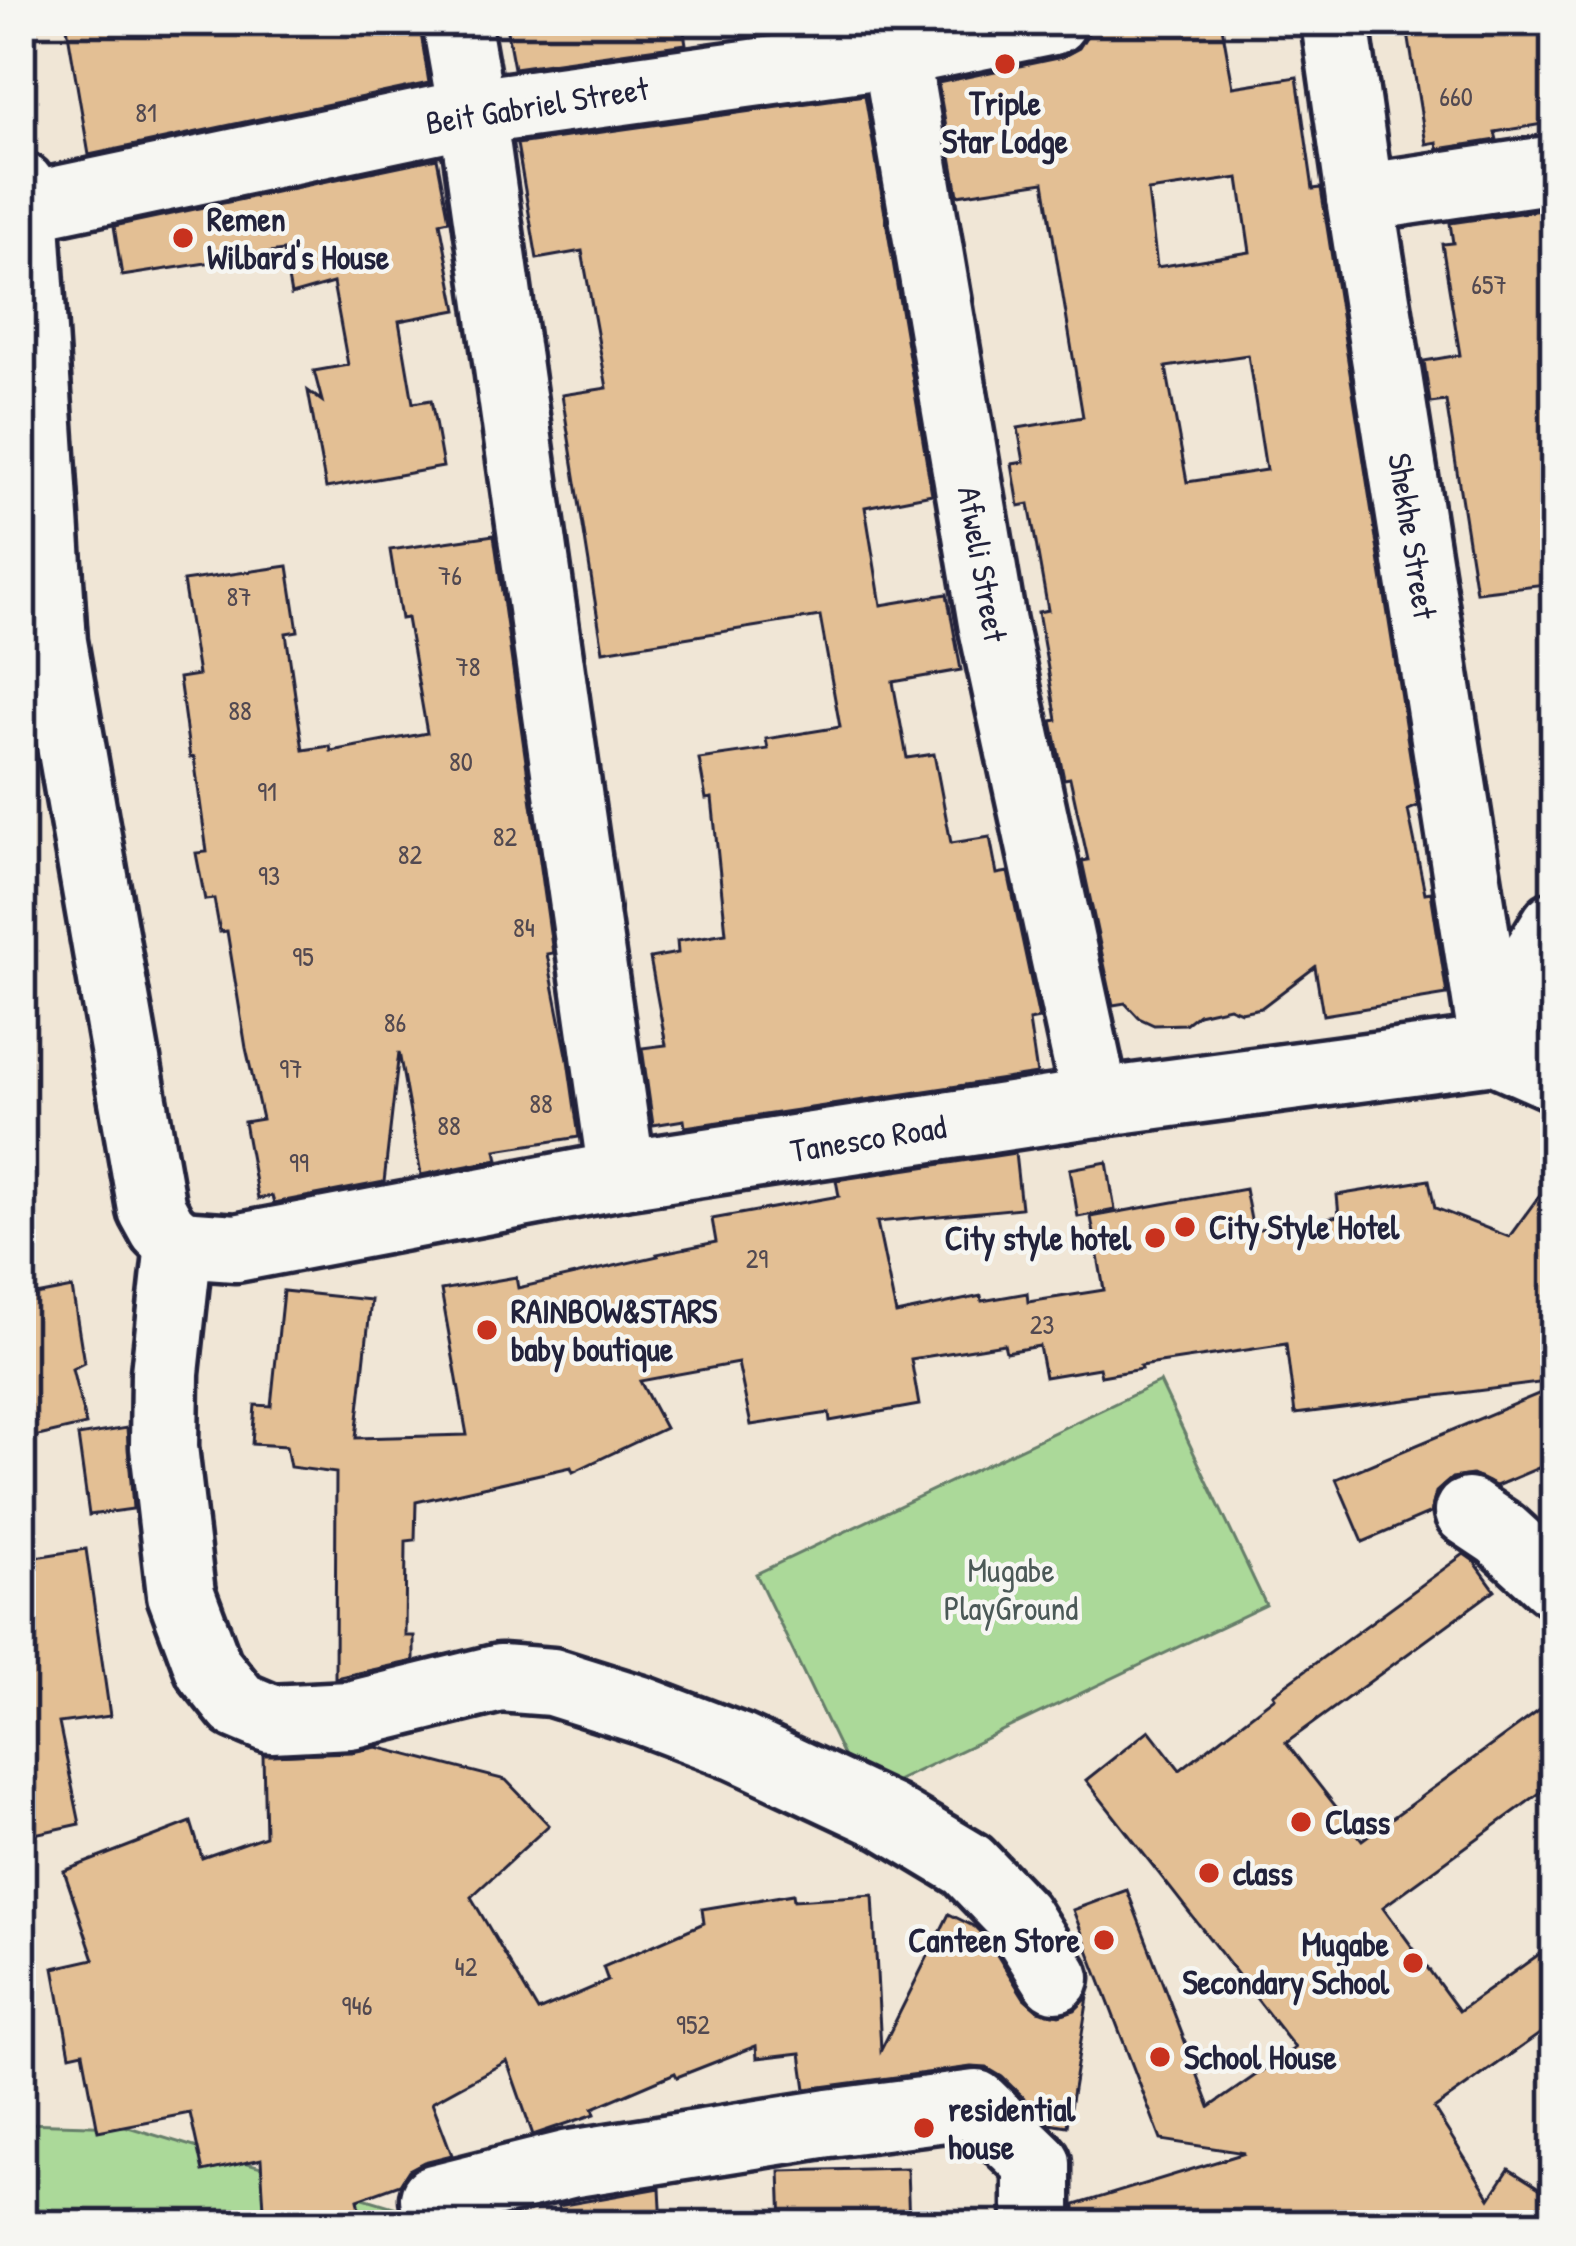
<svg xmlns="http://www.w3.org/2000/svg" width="1576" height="2246" font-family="'Patrick Hand',sans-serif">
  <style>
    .green { fill: #abd999; stroke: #667e6a; stroke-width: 3 }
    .building { fill: #e3bf94; stroke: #22223b; stroke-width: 3; fill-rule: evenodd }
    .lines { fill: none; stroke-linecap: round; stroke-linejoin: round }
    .minor-casing { stroke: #22223b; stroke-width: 75 }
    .minor { stroke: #f6f6f2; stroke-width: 66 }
    .poi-dot { fill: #c8321e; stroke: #f6f6f2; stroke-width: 4.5 }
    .labels { text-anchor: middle; stroke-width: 9; stroke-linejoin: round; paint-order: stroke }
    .number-label { font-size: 27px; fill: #524951 }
    .poi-label { font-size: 33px; font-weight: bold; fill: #22223b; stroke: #f6f6f2; text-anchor: start }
    .street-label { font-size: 33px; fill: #22223b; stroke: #f6f6f2 }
    .park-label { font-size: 33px; fill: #4b5957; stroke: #f6f6f2 }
  </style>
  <rect width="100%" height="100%" fill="#f0e6d6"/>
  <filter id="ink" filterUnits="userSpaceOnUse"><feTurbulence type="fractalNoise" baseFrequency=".00833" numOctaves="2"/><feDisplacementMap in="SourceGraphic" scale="24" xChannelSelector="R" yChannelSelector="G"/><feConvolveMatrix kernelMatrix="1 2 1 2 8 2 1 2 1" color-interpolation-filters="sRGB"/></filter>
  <g filter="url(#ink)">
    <g class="green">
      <path d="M1160 1382 1266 1605 863 1797 756 1574Z"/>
      <path d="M21 2123 125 2126 453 2225H21Z"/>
    </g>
    <g class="building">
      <path d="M66 21H419L429 83 89 155Z"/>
      <path d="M505 21H682L686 44 514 68Z"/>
      <path d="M1089 21H1221L1233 87 1297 77 1313 189 1321 188 1418 806 1408 810 1425 893 1431 892 1447 995 1323 1015 1315 967 1261 1008 1241 1012 1229 1007 1198 1014 1185 1024 1154 1025 1139 1018 1125 1003 1113 1005 1082 861 1088 860 1070 778 1064 779 1052 721 1057 720 1038 612 1048 610 1029 504 1019 506 1012 464 1024 462 1018 428 1083 417 1044 182 958 195 938 83 1062 57 1079 48 1088 34ZM1239 178 1250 252 1157 267 1148 191ZM1248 355 1266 470 1187 482 1166 367Z"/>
      <path d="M1406 21H1555V122L1495 132 1497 140 1438 149 1437 142 1426 144Z"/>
      <path d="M865 95 932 494 865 507 881 605 947 594 961 670 893 682 907 758 934 754 951 843 990 837 997 874 1008 872 1039 1019 1029 1021 1037 1074 685 1127 684 1120 653 1125 642 1048 666 1045 650 958 678 953 677 941 726 933 712 798 706 799 699 759 768 749 766 739 840 727 820 616 603 651 562 395 607 388 582 251 537 259 517 144Z"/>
      <path d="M437 158 449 220 440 222 457 310 399 321 413 403 431 400 443 467 326 488 308 391 322 401 314 371 348 365 333 283 291 295 283 251 122 276 114 226Z"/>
      <path d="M1555 208V583L1476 592 1446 401 1430 403 1424 361 1460 355 1442 244 1453 243 1450 223Z"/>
      <path d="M494 535 553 953 547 954 568 1060 579 1137 496 1150 498 1160 421 1175 399 1052 384 1182 274 1203 272 1196 258 1199 244 1122 262 1119 246 1048 227 931 220 932 214 899 205 900 196 853 207 852 194 757 190 758 179 678 198 675 183 581 288 566 298 631 286 633 303 750 330 746 331 751 427 733 407 618 401 619 390 550Z"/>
      <path d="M1015 1153 1021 1208 877 1222 896 1314 981 1296 982 1301 1027 1293 1028 1302 1104 1290 1091 1217 1245 1189 1253 1230 1339 1216 1337 1195 1429 1180 1435 1208 1509 1237 1555 1174V1381L1295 1414 1286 1344 1140 1366 1141 1369 1101 1376 1099 1368 1045 1377 1039 1346 1006 1352 1004 1344 911 1359 919 1405 830 1421 829 1413 751 1425 738 1363 640 1381 665 1428 573 1472 571 1467 416 1502 415 1540 406 1541 405 1636H414V1661L335 1678 336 1473 290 1467 286 1446 252 1444 255 1405 271 1406 283 1291 371 1300 356 1438 467 1435 441 1290 516 1277 518 1288 658 1256 657 1254 716 1242 712 1219 839 1196 836 1180Z"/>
      <path d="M1107 1162 1115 1210 1078 1217 1070 1169Z"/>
      <path d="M72 1288 84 1363 72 1369 86 1425 21 1440V1298Z"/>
      <path d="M1555 1387V1461L1496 1486 1472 1475 1452 1478 1436 1492 1431 1513 1363 1542 1336 1479Z"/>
      <path d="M127 1428 133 1509 89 1515 78 1436Z"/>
      <path d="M86 1549 110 1716 59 1723 80 1824 21 1837V1590L27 1589 23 1559Z"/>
      <path d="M1464 1554 1474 1561 1495 1590 1286 1743 1362 1840 1555 1699V1782L1383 1907 1459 2011 1555 1943V2023L1434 2109 1490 2198 1509 2169 1555 2198V2225H1075V2205L1245 2153 1161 2140 1073 1910 1127 1890 1210 2107 1295 2048 1086 1780 1149 1730 1180 1770 1275 1697 1273 1694Z"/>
      <path d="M377 1747 506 1780 549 1825 471 1897 538 2011 608 1981 603 1967 704 1923 702 1909 793 1894 794 1900 873 1895 881 2050 949 1914 975 1927 987 1939 1024 1998 1038 2010 1059 2015 1075 2010 1088 1997 1067 2126 1049 2123 1002 2077 987 2068 971 2067 806 2089 801 2053 757 2058 756 2046 677 2077 675 2073 593 2108 595 2114 533 2135 507 2061 432 2102 452 2155 424 2162 409 2170 400 2184 358 2199 363 2225H265L261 2159 203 2172 190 2113 98 2131 83 2052 70 2055 54 1968 94 1959 64 1871 191 1822 202 1858 265 1836 263 1755 352 1752Z"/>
      <path d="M907 2168 909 2225H782L780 2171Z"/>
      <path d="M660 2188 662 2225H565L558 2206Z"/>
    </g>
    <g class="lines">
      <g class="minor-casing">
        <g id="minor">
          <path d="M456 21 472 112 622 1175"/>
          <path d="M890 21 992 623 1096 1103"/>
          <path d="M1335 21 1360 198 1494 1050"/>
          <path d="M21 186 25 207 53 642 152 1209 163 1229 179 1244"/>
          <path d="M1360 198 1555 169"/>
          <path d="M25 207 472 112 896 53 1053 21"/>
          <path d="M1494 1050 1532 962 1555 925"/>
          <path d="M179 1244 165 1373 164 1447 181 1594 209 1669 238 1705 271 1719 350 1715 500 1678 552 1682 641 1710 738 1747 888 1817 968 1865 1017 1916 1056 1978"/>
          <path d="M179 1244 236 1248 622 1175 1096 1103 1494 1050 1555 1077"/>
          <path d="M1468 1512 1501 1534 1555 1583"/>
          <path d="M434 2198 570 2164 829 2123 976 2104 1037 2163V2225"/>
        </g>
      </g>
      <use href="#minor" class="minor"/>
    </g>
  </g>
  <g class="poi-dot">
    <circle cx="1005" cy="64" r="12"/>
    <circle cx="183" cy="238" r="12"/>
    <circle cx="1185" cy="1227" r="12"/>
    <circle cx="1155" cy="1238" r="12"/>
    <circle cx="487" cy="1330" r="12"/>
    <circle cx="1301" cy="1822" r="12"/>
    <circle cx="1209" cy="1873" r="12"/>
    <circle cx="1104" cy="1940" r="12"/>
    <circle cx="1413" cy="1963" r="12"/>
    <circle cx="1160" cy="2057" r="12"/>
    <circle cx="924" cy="2128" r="12"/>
  </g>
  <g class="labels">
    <g class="number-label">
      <text x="1456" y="106">660</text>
      <text x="146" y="122">81</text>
      <text x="1489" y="294">657</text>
      <text x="450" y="585">76</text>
      <text x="239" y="606">87</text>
      <text x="468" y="676">78</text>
      <text x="240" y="720">88</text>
      <text x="461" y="771">80</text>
      <text x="267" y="801">91</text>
      <text x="505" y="846">82</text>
      <text x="410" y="864">82</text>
      <text x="269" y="885">93</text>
      <text x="524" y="937">84</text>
      <text x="303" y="966">95</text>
      <text x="395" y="1032">86</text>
      <text x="291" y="1078">97</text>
      <text x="541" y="1113">88</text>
      <text x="449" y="1135">88</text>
      <text x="299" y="1172">99</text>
      <text x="757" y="1268">29</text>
      <text x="1042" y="1334">23</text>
      <text x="466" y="1976">42</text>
      <text x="357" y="2015">946</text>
      <text x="693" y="2034">952</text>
    </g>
    <g class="poi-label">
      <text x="1005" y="115" text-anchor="middle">Triple<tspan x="1005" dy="38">Star Lodge</tspan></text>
      <text x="207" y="231">Remen<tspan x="207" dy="38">Wilbard's House</tspan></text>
      <text x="1209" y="1239">City Style Hotel</text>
      <text x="1131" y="1250" text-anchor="end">City style hotel</text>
      <text x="511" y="1323">RAINBOW&amp;STARS<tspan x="511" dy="38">baby boutique</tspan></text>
      <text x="1325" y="1834">Class</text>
      <text x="1233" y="1885">class</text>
      <text x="1080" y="1952" text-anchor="end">Canteen Store</text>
      <text x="1389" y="1956" text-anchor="end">Mugabe<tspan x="1389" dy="38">Secondary School</tspan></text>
      <text x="1184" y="2069">School House</text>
      <text x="948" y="2121">residential<tspan x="948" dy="38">house</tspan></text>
    </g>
    <g class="street-label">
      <text transform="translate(537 105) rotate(-9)" y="12">Beit Gabriel Street</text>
      <text transform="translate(1413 536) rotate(81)" y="12">Shekhe Street</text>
      <text transform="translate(983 564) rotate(80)" y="12">Afweli Street</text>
      <text transform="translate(868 1138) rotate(-9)" y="12">Tanesco Road</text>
    </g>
    <g class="park-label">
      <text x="1011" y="1582">Mugabe<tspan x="1011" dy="38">PlayGround</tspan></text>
    </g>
  </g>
  <rect width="1576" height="2246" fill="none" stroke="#f6f6f2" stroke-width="72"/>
  <rect x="36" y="36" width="1504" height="2174" fill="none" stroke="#22223b" stroke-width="4.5" filter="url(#ink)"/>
</svg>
